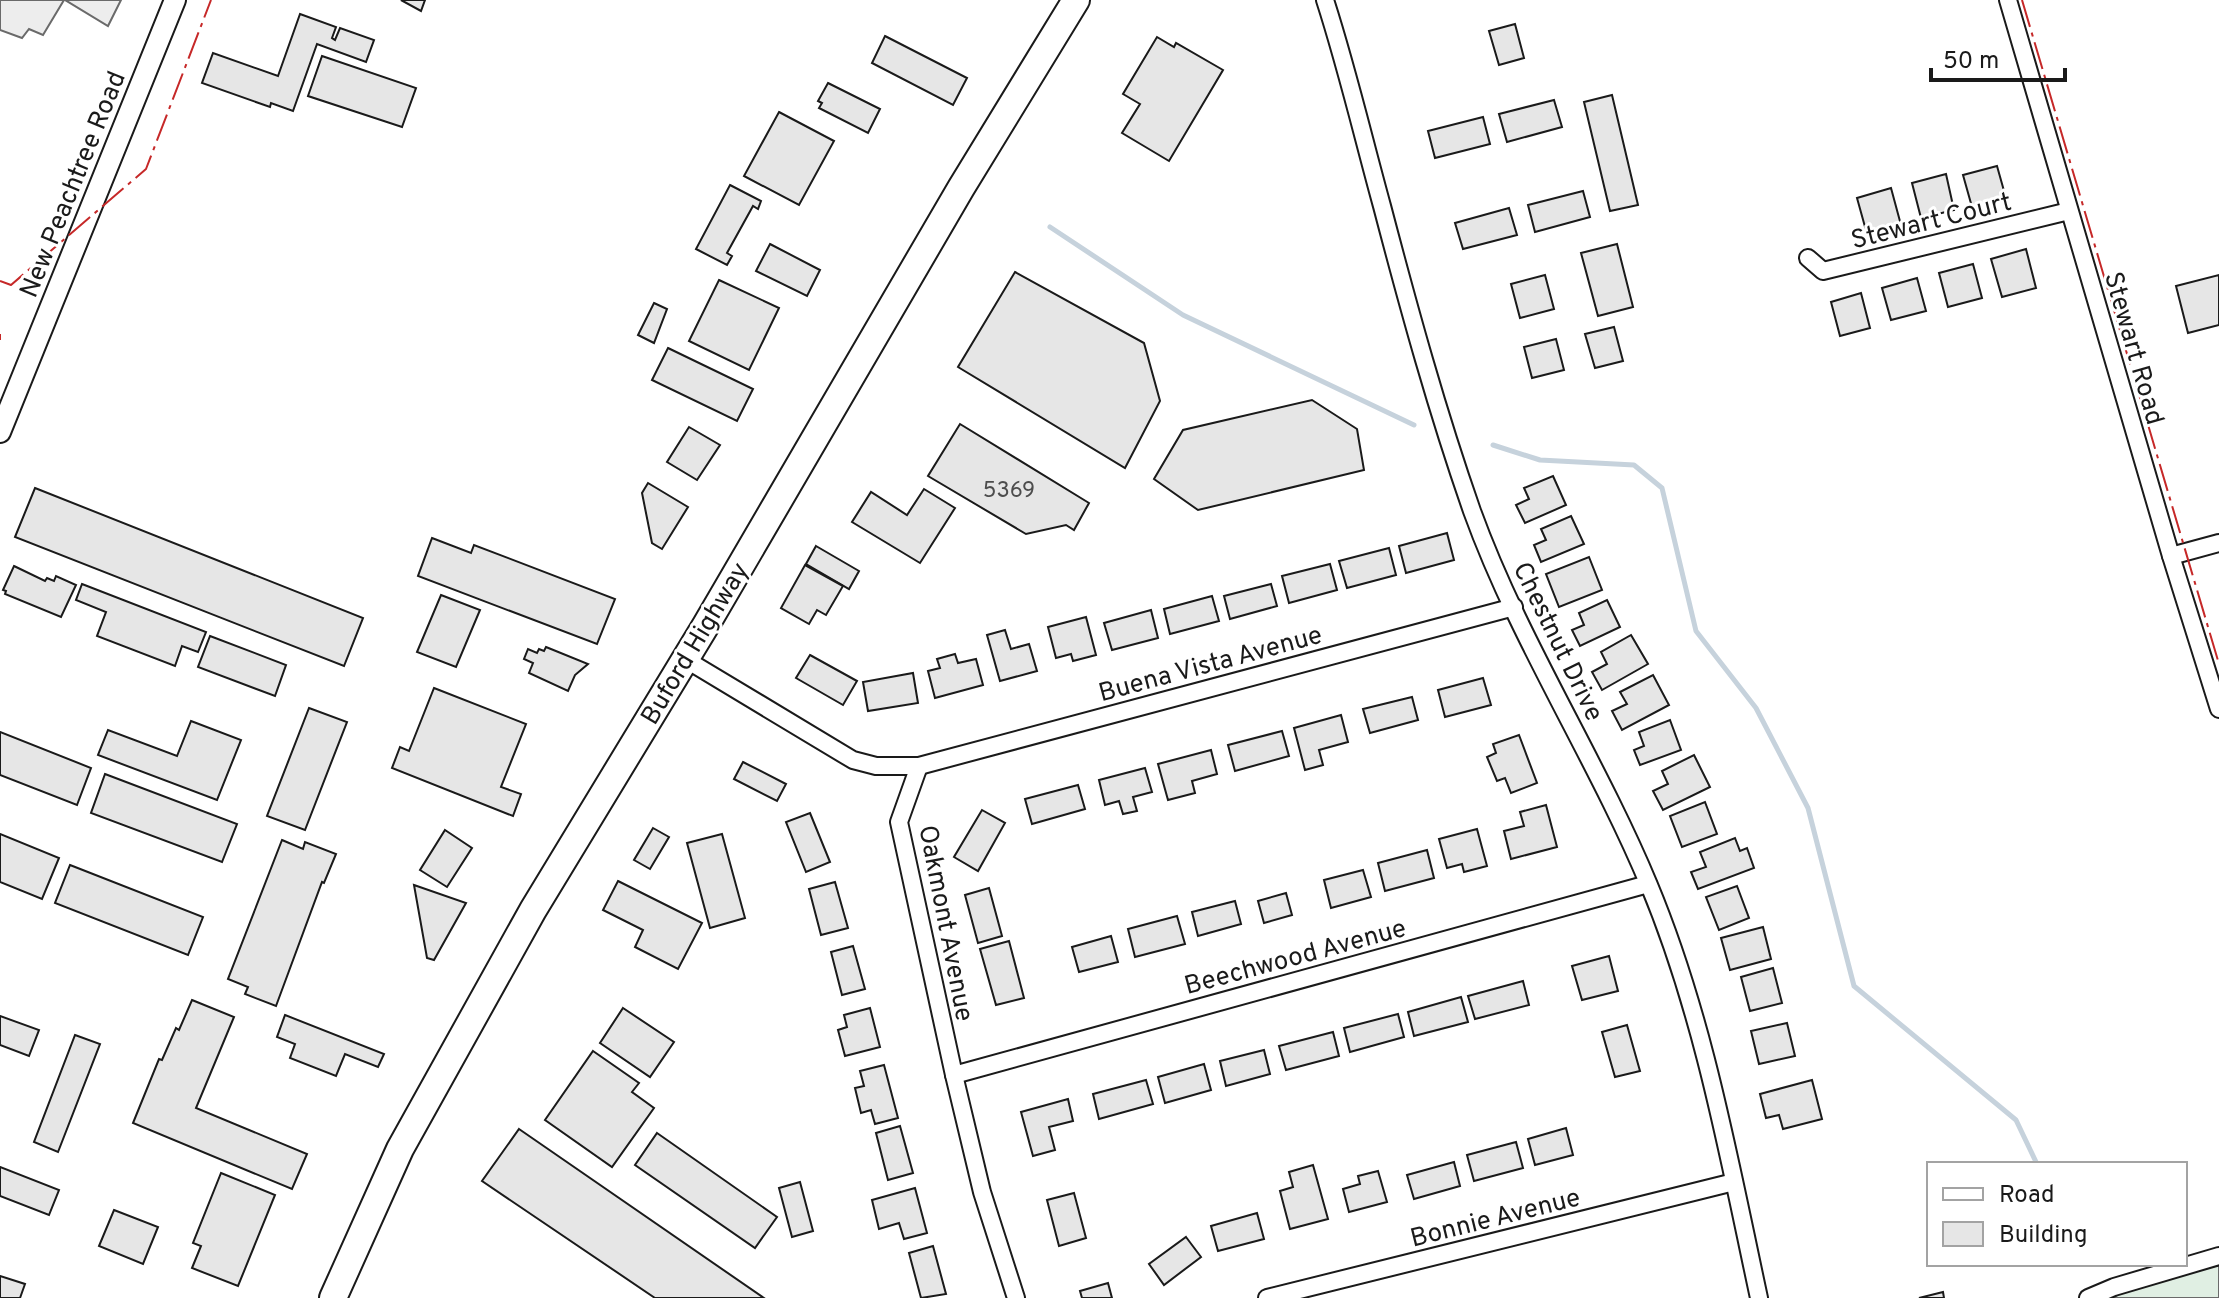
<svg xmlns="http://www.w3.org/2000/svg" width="2219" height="1298" font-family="Overpass,sans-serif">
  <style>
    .green { fill: #e0efe3; stroke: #6a6a6a; stroke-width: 2 }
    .parking { fill: #ededed; stroke: #6a6a6a; stroke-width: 2 }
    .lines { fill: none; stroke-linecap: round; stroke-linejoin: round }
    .stream { stroke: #c6d2dc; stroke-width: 5 }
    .building { fill: #e6e6e6; stroke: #1a1a1a; stroke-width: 2 }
    .minor-casing { stroke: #1a1a1a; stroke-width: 20 }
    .tertiary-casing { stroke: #1a1a1a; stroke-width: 24 }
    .primary-casing { stroke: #1a1a1a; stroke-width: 30 }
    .minor { stroke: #fff; stroke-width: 16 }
    .tertiary { stroke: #fff; stroke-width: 20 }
    .primary { stroke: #fff; stroke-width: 26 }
    .power { stroke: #c62828; stroke-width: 2; stroke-dasharray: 28 6 4 6; stroke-linecap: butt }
    .labels { text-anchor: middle; stroke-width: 6; stroke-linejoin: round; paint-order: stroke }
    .number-label { font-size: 22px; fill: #4d4d4d }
    .street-label { font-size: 26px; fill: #1a1a1a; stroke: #fff }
  </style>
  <rect width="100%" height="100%" fill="#fff"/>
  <path class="green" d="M2219 1265V1298H2109L2126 1289Z"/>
  <g class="parking">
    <path d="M0 0H64L43 35 29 29 22 38 0 30Z"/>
    <path d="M65 0H121L108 26Z"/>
  </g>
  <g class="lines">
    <g class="stream">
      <path d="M1050 227 1183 315 1414 425"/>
      <path d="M1493 445 1540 460 1634 465 1662 488 1696 631 1756 708 1808 808 1854 986 2016 1120 2037 1164"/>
    </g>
  </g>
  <g class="building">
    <path d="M401 0H425L421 11Z"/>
    <path d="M300 14 336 27 332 38 335 40 340 28 374 40 366 62 317 44 293 111 271 103 270 107 202 83 213 53 278 76Z"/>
    <path d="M1515 24 1524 58 1499 65 1489 31Z"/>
    <path d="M885 36 967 78 953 105 872 63Z"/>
    <path d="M1157 37 1174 47 1176 43 1223 70 1169 161 1122 133 1140 104 1123 94Z"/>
    <path d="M322 56 416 88 402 127 308 96Z"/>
    <path d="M828 83 880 109 868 133 819 108 822 103 818 101Z"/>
    <path d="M1612 95 1638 205 1610 211 1584 102Z"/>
    <path d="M1554 100 1562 127 1507 142 1499 114Z"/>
    <path d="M779 112 834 141 799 205 744 176Z"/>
    <path d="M1483 117 1490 144 1435 158 1428 131Z"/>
    <path d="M1997 166 2006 198 1972 207 1963 175Z"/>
    <path d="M1946 174 1954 210 1921 218 1912 183Z"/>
    <path d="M730 185 761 201 758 209 753 206 727 253 732 256 727 265 696 249Z"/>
    <path d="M1891 188 1901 225 1867 234 1857 198Z"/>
    <path d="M1583 191 1590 217 1535 232 1528 205Z"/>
    <path d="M1509 208 1517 235 1463 249 1455 223Z"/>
    <path d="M770 244 820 270 807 296 756 271Z"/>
    <path d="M1617 244 1633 307 1598 316 1581 253Z"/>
    <path d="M2026 249 2036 288 2002 297 1991 259Z"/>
    <path d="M1973 264 1982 298 1948 307 1939 273Z"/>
    <path d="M1015 272 1144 343 1160 401 1125 468 958 367Z"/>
    <path d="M1545 275 1554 309 1520 318 1511 284Z"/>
    <path d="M2219 275V325L2188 333 2176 286Z"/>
    <path d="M1917 278 1926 311 1891 320 1882 288Z"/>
    <path d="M719 280 779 308 749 370 689 341Z"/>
    <path d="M1861 293 1870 328 1840 336 1831 302Z"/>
    <path d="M654 303 667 309 654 343 638 335Z"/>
    <path d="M1614 327 1623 361 1595 368 1585 334Z"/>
    <path d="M1556 339 1564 370 1532 378 1524 347Z"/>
    <path d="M668 348 753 389 737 421 652 380Z"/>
    <path d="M1312 400 1357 429 1364 470 1198 510 1154 479 1183 430Z"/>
    <path d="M960 424 1089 503 1074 530 1066 525 1026 534 928 476Z"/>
    <path d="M689 427 720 445 697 480 667 462Z"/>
    <path d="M1553 476 1566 505 1525 523 1516 505 1529 499 1524 488Z"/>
    <path d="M648 483 688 507 662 549 652 543 642 493Z"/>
    <path d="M35 488 363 618 344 666 15 537Z"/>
    <path d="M924 489 955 508 920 563 852 522 871 492 907 515Z"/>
    <path d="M1571 516 1584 544 1541 562 1534 545 1546 540 1541 529Z"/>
    <path d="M1447 533 1454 560 1406 573 1399 546Z"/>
    <path d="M432 538 471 553 474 545 615 599 597 644 418 576Z"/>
    <path d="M816 546 859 571 849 589 806 564Z"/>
    <path d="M1389 548 1396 575 1347 588 1339 561Z"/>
    <path d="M1589 557 1602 590 1559 607 1546 574Z"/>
    <path d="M1330 564 1337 590 1289 603 1282 576Z"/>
    <path d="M805 565 843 586 826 615 817 610 809 624 781 608Z"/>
    <path d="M14 566 45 581 47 578 54 581 56 576 76 585 61 617 5 594 6 591 3 590Z"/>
    <path d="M82 584 206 632 198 652 182 646 175 666 97 636 106 612 76 600Z"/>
    <path d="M1271 584 1277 606 1230 619 1224 596Z"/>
    <path d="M441 595 480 610 456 667 417 652Z"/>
    <path d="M1212 596 1219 621 1170 634 1164 609Z"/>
    <path d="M1607 600 1620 627 1580 646 1572 630 1584 625 1579 613Z"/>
    <path d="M1151 610 1158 638 1112 650 1104 623Z"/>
    <path d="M1086 617 1096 655 1073 661 1071 654 1056 658 1048 627Z"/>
    <path d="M1005 630 1011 649 1029 644 1037 671 1000 681 987 635Z"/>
    <path d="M1631 635 1648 664 1602 690 1592 672 1607 664 1601 652Z"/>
    <path d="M210 636 286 665 275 696 198 667Z"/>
    <path d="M546 647 588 664 575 675 568 691 529 673 533 663 524 659 528 649 537 653 539 649 544 651Z"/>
    <path d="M955 654 958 663 976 659 983 685 935 698 928 671 940 668 937 659Z"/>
    <path d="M810 655 857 681 843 705 796 678Z"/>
    <path d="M913 673 918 703 868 711 863 682Z"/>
    <path d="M1653 675 1669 705 1622 730 1612 711 1627 704 1620 692Z"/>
    <path d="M1483 678 1491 705 1445 717 1438 690Z"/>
    <path d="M434 688 526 724 501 787 521 794 513 816 392 768 400 747 409 751Z"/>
    <path d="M1412 697 1418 720 1370 733 1363 709Z"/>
    <path d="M309 708 347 722 305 830 267 816Z"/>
    <path d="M1341 715 1348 742 1319 750 1323 765 1305 770 1294 728Z"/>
    <path d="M1670 720 1681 750 1640 765 1634 750 1644 746 1639 732Z"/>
    <path d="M191 721 241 740 217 800 98 755 108 730 177 756Z"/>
    <path d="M1282 731 1289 756 1235 771 1228 745Z"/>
    <path d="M0 732 91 768 77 805 0 775Z"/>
    <path d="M1519 735 1537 783 1511 793 1505 778 1497 781 1487 757 1496 753 1493 744Z"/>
    <path d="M1211 750 1217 774 1192 781 1195 793 1168 800 1158 764Z"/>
    <path d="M1694 755 1710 787 1663 810 1653 791 1668 784 1662 771Z"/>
    <path d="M743 762 786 784 777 801 734 779Z"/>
    <path d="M1145 768 1152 792 1133 797 1137 811 1123 814 1119 801 1105 805 1099 780Z"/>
    <path d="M105 774 237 824 222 862 91 813Z"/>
    <path d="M1078 785 1085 809 1032 824 1025 799Z"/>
    <path d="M1705 802 1717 834 1682 847 1670 816Z"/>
    <path d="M1546 805 1557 847 1511 859 1504 831 1524 826 1520 812Z"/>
    <path d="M982 810 1005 823 978 871 954 857Z"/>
    <path d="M810 813 830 862 806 872 786 822Z"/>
    <path d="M653 828 669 837 650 869 634 860Z"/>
    <path d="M1477 829 1487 866 1464 872 1462 864 1447 868 1439 839Z"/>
    <path d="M445 830 472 848 447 887 420 870Z"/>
    <path d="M0 834 59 858 42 899 0 882Z"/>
    <path d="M722 834 745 918 710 928 687 843Z"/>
    <path d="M1735 838 1740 851 1747 848 1754 868 1698 889 1691 872 1706 867 1700 852Z"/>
    <path d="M282 840 303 849 305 842 336 854 324 883 322 882 276 1006 245 994 248 987 228 979Z"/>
    <path d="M1427 850 1434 878 1385 891 1378 863Z"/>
    <path d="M70 865 203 917 188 955 55 903Z"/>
    <path d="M1363 870 1371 897 1331 908 1324 880Z"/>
    <path d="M618 881 702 923 678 969 635 947 643 930 603 910Z"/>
    <path d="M835 882 848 928 821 935 809 889Z"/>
    <path d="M414 885 466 903 434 960 427 958Z"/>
    <path d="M1737 886 1749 918 1719 930 1706 897Z"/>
    <path d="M989 888 1002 936 978 943 965 895Z"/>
    <path d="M1286 893 1292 915 1264 923 1258 901Z"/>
    <path d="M1235 901 1241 924 1198 936 1192 912Z"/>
    <path d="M1177 916 1185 944 1135 957 1128 929Z"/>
    <path d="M1763 927 1771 959 1730 970 1721 938Z"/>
    <path d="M1111 936 1118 962 1079 972 1072 947Z"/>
    <path d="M1009 941 1024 998 996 1005 980 949Z"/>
    <path d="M853 946 865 989 842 995 831 952Z"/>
    <path d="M1609 956 1618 991 1582 1000 1572 966Z"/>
    <path d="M1773 968 1782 1003 1750 1011 1741 977Z"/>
    <path d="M1523 981 1529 1005 1475 1019 1468 996Z"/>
    <path d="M1461 997 1468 1022 1414 1036 1408 1012Z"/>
    <path d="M192 1000 234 1017 196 1108 307 1154 292 1189 133 1123 159 1059 162 1060 176 1028 179 1030Z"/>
    <path d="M623 1008 674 1042 650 1077 600 1043Z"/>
    <path d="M870 1008 880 1047 845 1056 838 1030 847 1027 844 1015Z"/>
    <path d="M1398 1014 1404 1037 1350 1052 1344 1028Z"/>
    <path d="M285 1015 384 1054 378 1067 345 1054 336 1076 290 1058 295 1044 277 1037Z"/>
    <path d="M0 1016 39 1030 29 1056 0 1045Z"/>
    <path d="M1787 1023 1795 1056 1759 1064 1751 1031Z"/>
    <path d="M1627 1025 1640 1071 1615 1077 1602 1032Z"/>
    <path d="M1333 1032 1339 1056 1286 1070 1279 1046Z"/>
    <path d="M75 1035 100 1044 58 1152 34 1142Z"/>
    <path d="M1264 1050 1270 1074 1226 1086 1220 1061Z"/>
    <path d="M593 1051 639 1083 632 1092 654 1108 612 1167 545 1120Z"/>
    <path d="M1204 1064 1211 1090 1165 1103 1158 1077Z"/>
    <path d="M884 1065 898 1118 875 1124 871 1110 861 1113 855 1088 864 1086 860 1071Z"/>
    <path d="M1146 1080 1153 1104 1099 1119 1093 1094Z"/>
    <path d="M1812 1080 1822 1119 1783 1129 1779 1115 1766 1118 1760 1094Z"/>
    <path d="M1068 1099 1073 1121 1049 1127 1055 1150 1033 1156 1021 1112Z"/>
    <path d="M900 1126 913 1173 888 1180 876 1133Z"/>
    <path d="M1566 1128 1573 1155 1535 1165 1528 1139Z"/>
    <path d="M519 1129 764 1298H655L482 1181Z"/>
    <path d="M657 1133 777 1217 755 1248 635 1165Z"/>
    <path d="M1516 1142 1523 1168 1474 1181 1467 1155Z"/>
    <path d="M1454 1162 1460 1186 1414 1199 1407 1175Z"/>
    <path d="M1313 1165 1328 1219 1290 1229 1280 1191 1293 1187 1289 1172Z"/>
    <path d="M0 1167 59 1190 49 1215 0 1196Z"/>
    <path d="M1378 1171 1387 1202 1349 1212 1343 1189 1360 1184 1358 1176Z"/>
    <path d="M221 1173 275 1195 238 1286 192 1268 201 1246 193 1243Z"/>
    <path d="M800 1182 813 1231 792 1237 779 1188Z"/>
    <path d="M915 1188 927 1233 904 1239 899 1223 879 1229 872 1200Z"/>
    <path d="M1074 1193 1086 1238 1059 1246 1047 1200Z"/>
    <path d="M114 1210 158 1227 143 1264 99 1246Z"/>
    <path d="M1257 1213 1264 1239 1218 1251 1211 1226Z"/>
    <path d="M1186 1237 1201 1257 1164 1285 1149 1264Z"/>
    <path d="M933 1246 946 1294 921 1298 909 1253Z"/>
    <path d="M0 1276 25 1284 20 1298H0Z"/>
    <path d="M1108 1283 1112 1298H1082L1080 1291Z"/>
    <path d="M1943 1292 1944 1298H1919Z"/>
  </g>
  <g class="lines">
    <g class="minor-casing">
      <g id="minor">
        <path d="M1325 0C1347 68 1363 137 1382 206 1409 309 1437 411 1472 511 1519 641 1596 758 1649 885 1704 1017 1729 1159 1759 1298"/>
        <path d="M2008 0 2171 556 2219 709"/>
        <path d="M1808 258 1823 271 2069 211"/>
        <path d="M2171 556 2219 543"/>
        <path d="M685 659 853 760 876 766H919L1514 607"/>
        <path d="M919 766 899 822 954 1075 982 1192 1016 1298"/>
        <path d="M954 1075 1648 884"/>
        <path d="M1267 1298 1734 1182"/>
        <path d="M2088 1298 2114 1287 2219 1256"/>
      </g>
    </g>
    <g class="tertiary-casing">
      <path id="tertiary" d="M0 432 175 0"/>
    </g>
    <g class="primary-casing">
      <path id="primary" d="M333 1298 400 1149 533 910 706 625 961 188 1076 0"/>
    </g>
    <use href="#minor" class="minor"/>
    <use href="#tertiary" class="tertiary"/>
    <use href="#primary" class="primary"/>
    <g class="power">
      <path d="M2022 0 2219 664"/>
      <path d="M0 281 11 285 146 169 211 0"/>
      <path d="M0 334V340"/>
    </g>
  </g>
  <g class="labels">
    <g class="number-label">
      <text x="1009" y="497">5369</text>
    </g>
    <g class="street-label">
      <text transform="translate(72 184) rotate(-68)" y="9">New Peachtree Road</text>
      <text transform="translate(1931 220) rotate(-14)" y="9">Stewart Court</text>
      <text transform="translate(2135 348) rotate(74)" y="9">Stewart Road</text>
      <text transform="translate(1559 641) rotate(64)" y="9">Chestnut Drive</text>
      <text transform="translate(694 643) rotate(-59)" y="9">Buford Highway</text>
      <text transform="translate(1210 663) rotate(-15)" y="9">Buena Vista Avenue</text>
      <text transform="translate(947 923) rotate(79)" y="9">Oakmont Avenue</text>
      <text transform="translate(1295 956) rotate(-15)" y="9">Beechwood Avenue</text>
      <text transform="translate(1495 1217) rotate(-14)" y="9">Bonnie Avenue</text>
    </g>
  </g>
  <rect x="1927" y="1162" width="260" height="104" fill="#ffffff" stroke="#a3a3a3" stroke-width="2"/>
  <rect x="1943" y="1188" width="40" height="12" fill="#ffffff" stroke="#a3a3a3" stroke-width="2"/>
  <text x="1999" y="1202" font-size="24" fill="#1a1a1a">Road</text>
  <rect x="1943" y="1222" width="40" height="24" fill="#e6e6e6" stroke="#a3a3a3" stroke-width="2"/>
  <text x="1999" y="1242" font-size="24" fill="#1a1a1a">Building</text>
  <path d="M1931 68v12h134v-12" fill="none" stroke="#1a1a1a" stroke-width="4"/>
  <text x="1943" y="68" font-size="24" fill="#1a1a1a" stroke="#ffffff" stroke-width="6" paint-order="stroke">50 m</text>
</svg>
